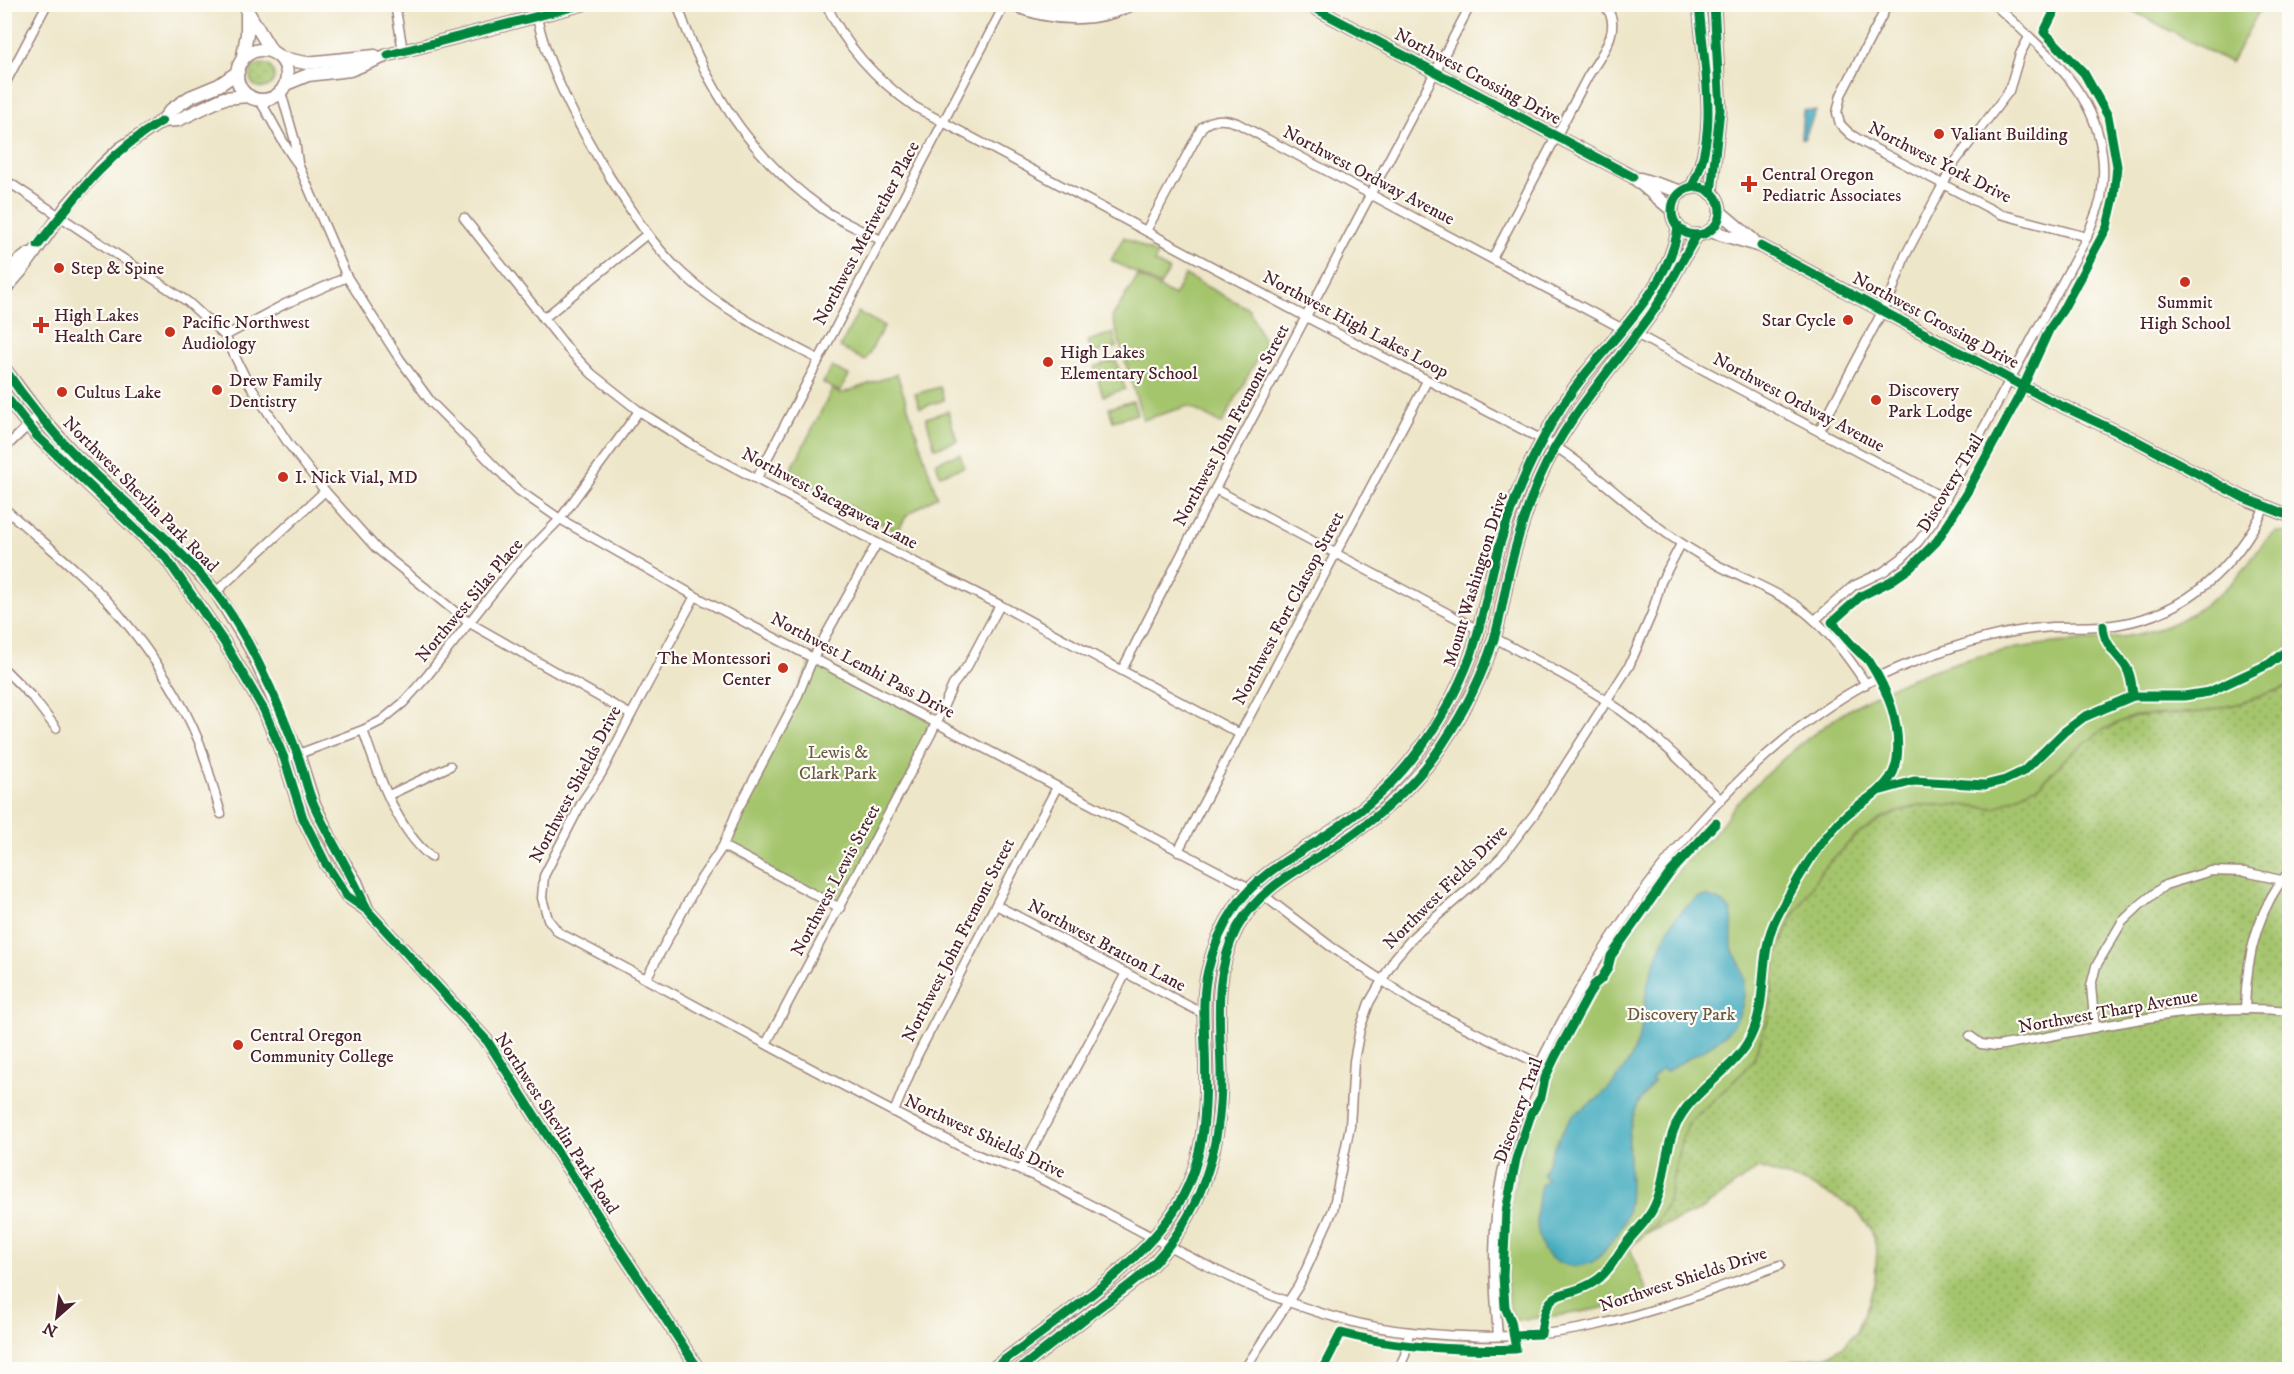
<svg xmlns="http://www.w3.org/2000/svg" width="2294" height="1374" font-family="'IM FELL DW Pica',serif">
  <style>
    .grass { fill: url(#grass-dots); stroke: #78724c; stroke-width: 1.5 }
    .park { fill: #a5c56d; stroke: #78724c; stroke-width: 1.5 }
    .water { fill: #3da9bd; stroke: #446474; stroke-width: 1.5 }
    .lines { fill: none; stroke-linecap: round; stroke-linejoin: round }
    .street-casing { stroke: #9c827a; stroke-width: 11 }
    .secondary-casing { stroke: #9c827a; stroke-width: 15 }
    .street { stroke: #fff; stroke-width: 8 }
    .secondary { stroke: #fff; stroke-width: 12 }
    .cycleway-casing { stroke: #fdfcf7; stroke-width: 13 }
    .cycleway { stroke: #00873e; stroke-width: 9 }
    .poi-dot { fill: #c8321e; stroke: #fdfcf7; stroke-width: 2 }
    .labels { text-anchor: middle; stroke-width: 4.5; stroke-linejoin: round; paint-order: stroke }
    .street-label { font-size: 18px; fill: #4a1f2b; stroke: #fdfcf7 }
    .poi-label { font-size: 18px; fill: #4a1f2b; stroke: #fdfcf7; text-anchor: start }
    .park-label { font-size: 18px; fill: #6a5942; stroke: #fdfcf7 }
  </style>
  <defs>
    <pattern id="grass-dots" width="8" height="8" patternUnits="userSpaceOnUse" patternTransform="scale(1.5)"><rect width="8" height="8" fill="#a5c56d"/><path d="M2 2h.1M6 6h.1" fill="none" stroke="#889f5a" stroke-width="1.8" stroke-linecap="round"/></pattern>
  </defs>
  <rect width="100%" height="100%" fill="#fdfcf7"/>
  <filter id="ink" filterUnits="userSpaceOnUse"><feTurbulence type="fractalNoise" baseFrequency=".0167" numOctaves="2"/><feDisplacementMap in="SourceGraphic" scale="12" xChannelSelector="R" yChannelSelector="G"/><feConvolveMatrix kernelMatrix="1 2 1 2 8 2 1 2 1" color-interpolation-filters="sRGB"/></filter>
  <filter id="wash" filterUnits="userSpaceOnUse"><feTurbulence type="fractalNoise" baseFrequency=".008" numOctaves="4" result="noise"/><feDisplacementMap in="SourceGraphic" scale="24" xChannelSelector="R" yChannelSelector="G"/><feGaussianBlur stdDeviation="1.35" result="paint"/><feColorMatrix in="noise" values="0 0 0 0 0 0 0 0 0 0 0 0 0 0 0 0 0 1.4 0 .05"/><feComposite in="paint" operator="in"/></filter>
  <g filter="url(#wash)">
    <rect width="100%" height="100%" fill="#eee6c9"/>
    <g class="grass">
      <circle cx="262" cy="76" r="12"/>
      <path d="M2289 686V1369H1762L1794 1361 1828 1356 1845 1345 1857 1331 1869 1302 1875 1280 1877 1250 1871 1229 1854 1208 1809 1184 1758 1168 1703 1209 1642 1235 1656 1223 1667 1204 1681 1141 1689 1122 1733 1082 1753 1060 1769 1016 1776 957 1792 918 1821 871 1853 838 1884 817 1919 805H1961L1995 808 2041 784 2068 756 2104 729 2134 716 2202 712 2241 703Z"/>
    </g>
    <g class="park">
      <path d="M2134 5H2247L2259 11 2231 63 2131 10Z"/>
      <path d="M1124 237 1158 255 1154 262 1169 270 1160 286 1111 260Z"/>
      <path d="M1185 275 1249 309 1265 344 1222 424 1188 406 1143 420 1112 317 1138 276 1174 296Z"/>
      <path d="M858 312 884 326 865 361 840 347Z"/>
      <path d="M1113 333 1117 347 1092 354 1088 341Z"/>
      <path d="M1116 360 1125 389 1103 396 1094 367Z"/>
      <path d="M832 367 849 375 840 392 823 383Z"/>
      <path d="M897 374 937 496 907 515 897 532 789 474 832 390 840 394Z"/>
      <path d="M940 387 944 400 920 408 915 394Z"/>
      <path d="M1133 401 1137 414 1113 421 1109 408Z"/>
      <path d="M948 411 957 441 935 448 926 418Z"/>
      <path d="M960 454 964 467 940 475 936 462Z"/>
      <path d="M2275 532 2289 533V686L2241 703 2202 712 2134 716 2104 729 2068 756 2041 784 1995 808 1961 805H1919L1884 817 1853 838 1821 871 1792 918 1776 957 1769 1016 1753 1060 1733 1082 1689 1122 1681 1141 1667 1204 1656 1223 1630 1248 1649 1297C1604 1309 1560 1317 1514 1320 1507 1304 1507 1287 1507 1270 1506 1216 1516 1166 1533 1115 1545 1103 1544 1087 1551 1073 1564 1043 1580 1015 1596 986 1610 978 1609 968 1615 956 1622 943 1633 930 1642 918 1660 893 1679 869 1699 845 1714 840 1727 814 1738 802 1774 765 1816 728 1862 702 1917 671 1983 651 2046 644 2089 639 2131 641 2171 624 2200 611 2226 591 2246 567 2255 555 2263 540 2275 532Z"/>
      <path d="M813 658 936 724 840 908 723 846Z"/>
    </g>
    <g class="water">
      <path d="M1803 110 1816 111 1804 139 1801 138Z"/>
      <path d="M1706 896C1742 907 1730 918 1732 946 1733 955 1739 959 1741 967 1743 972 1744 979 1744 985 1747 1039 1700 1048 1666 1072L1662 1069 1652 1079 1654 1082C1645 1093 1637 1103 1633 1117 1620 1155 1642 1197 1618 1233 1612 1241 1603 1255 1594 1261 1577 1272 1547 1264 1541 1243 1534 1223 1537 1205 1541 1185L1547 1180 1543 1175 1555 1144 1558 1143 1557 1140 1573 1115 1596 1100 1612 1085 1630 1060 1640 1036 1648 982 1664 938 1673 921 1684 909 1697 898Z"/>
    </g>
  </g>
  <g filter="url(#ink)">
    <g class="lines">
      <g class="street-casing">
        <g id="street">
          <path d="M395 4 403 51"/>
          <path d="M534 4C546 67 578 126 611 179 633 214 653 246 683 274 723 310 770 334 818 359"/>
          <path d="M677 4C703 80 743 146 806 196 815 202 823 210 832 215 848 225 865 232 881 240"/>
          <path d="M826 4C845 46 878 81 915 107L1306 317 1556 447C1597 473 1631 509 1672 537 1691 550 1710 562 1731 572 1754 583 1779 593 1800 608 1827 628 1848 656 1866 684"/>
          <path d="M1888 4 1841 95 1837 113 1840 124 1850 134 1866 144 2000 214 2087 237"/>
          <path d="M4 86 47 4"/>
          <path d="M281 92 295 141 298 163"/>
          <path d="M259 100C274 121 282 145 298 164L347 277 399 358 431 402 518 490 560 519 695 596 1263 895 1330 946 1416 1003 1539 1064"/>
          <path d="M4 179 188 302 225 336 245 377 288 443 325 491 376 548 468 622 631 715"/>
          <path d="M464 218 568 349 592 374 639 411 694 446 877 543 1000 605 1240 734"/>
          <path d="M1146 231 1202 127C1212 118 1224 118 1237 123L1623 329"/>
          <path d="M1492 259 1588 76C1600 57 1627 24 1602 4"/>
          <path d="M543 319 646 235"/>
          <path d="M1636 334 1946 499"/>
          <path d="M225 336 285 304 347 277"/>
          <path d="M1819 431 1891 295 1905 256 1955 162 2009 91 2020 54 2029 37"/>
          <path d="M4 449 39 415"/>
          <path d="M757 478 1005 4"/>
          <path d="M1215 489 1479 630"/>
          <path d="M4 508C42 542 85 574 118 613 151 652 181 697 200 744 208 767 214 791 221 814"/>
          <path d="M216 592 325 491"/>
          <path d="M695 596 631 715 601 774 582 802 544 876 542 898 548 919 558 932C697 1005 834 1084 976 1154 990 1161 1005 1164 1019 1170 1040 1177 1060 1189 1079 1199 1186 1253 1289 1320 1411 1332 1472 1339 1537 1339 1597 1325 1659 1311 1720 1287 1780 1265"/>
          <path d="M1815 620 1853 586 1883 572 1902 558 1918 542 1933 522 2087 237C2091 224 2098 211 2101 198 2116 106 2054 60 1994 4"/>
          <path d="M1495 638C1532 659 1571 677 1607 701 1649 728 1685 765 1721 800"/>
          <path d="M4 669 33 698 56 728"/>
          <path d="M1122 670 1215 489 1471 4"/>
          <path d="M363 730C377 771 396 829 431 857"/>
          <path d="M293 756 363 730 381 721 403 703 427 676 513 567 560 519 639 411"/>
          <path d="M389 795 450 766"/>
          <path d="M723 846 840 908"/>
          <path d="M1178 851 1427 381"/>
          <path d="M996 905 1204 1014"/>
          <path d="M646 979 698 883 723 846 737 811 796 700 813 658 877 543"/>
          <path d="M2245 1009C2246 961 2257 908 2290 870"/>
          <path d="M2095 1028 2091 986 2096 966 2122 922 2141 904 2165 885 2211 871 2245 872 2281 880"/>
          <path d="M1970 1036 1981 1044 1997 1046C2094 1030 2190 1001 2290 1011"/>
          <path d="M766 1044 931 734 953 685 968 665 1000 605"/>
          <path d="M894 1112 917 1056 1057 787"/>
          <path d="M1021 1170 1126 973"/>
          <path d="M1498 1336C1493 1279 1491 1224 1503 1168 1514 1112 1540 1061 1567 1012 1633 890 1743 751 1867 683 1885 673 1905 665 1924 658 1964 642 2008 630 2052 627 2074 626 2097 628 2120 624 2187 613 2236 566 2265 507"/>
          <path d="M1244 1370 1299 1285 1333 1210 1350 1126 1354 1061 1360 1029 1369 1003 1395 958 1414 936 1480 879 1504 854 1535 813 1629 666 1652 613 1661 582 1681 544"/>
          <path d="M1398 1370 1405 1355 1409 1332"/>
        </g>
      </g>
      <g class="secondary-casing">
        <g id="secondary">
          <path d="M1012 4C1050 20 1094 23 1132 4"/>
          <path d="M1307 4 1633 177 1672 210"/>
          <path d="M248 12 272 52"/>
          <circle cx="262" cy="75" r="25"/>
          <path d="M281 58 306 63 375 56"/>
          <path d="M242 61 247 34V4"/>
          <path d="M286 84 308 75 350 70 388 55 584 4"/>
          <path d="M162 121 178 120 224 98 249 96"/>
          <path d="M1640 179 1682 192"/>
          <circle cx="1696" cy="211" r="24"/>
          <path d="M1691 188C1721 134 1703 63 1699 4"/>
          <path d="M1711 193 1720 110 1714 4"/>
          <path d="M1720 212 1753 240"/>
          <path d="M1710 231 1761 246 2047 399 2133 439 2244 498 2290 516"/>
          <path d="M4 273 29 254"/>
          <path d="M4 290 25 266 67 206 102 166 120 149 162 121 171 110 190 97 219 85 238 72"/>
          <path d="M4 368 39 415 74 454 176 549 216 592 251 649 298 754 313 802 336 850 356 882 367 909"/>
          <path d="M4 394 37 436 166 558 224 642 264 710 284 758 303 818 326 864 347 896 367 910 488 1042 609 1233 699 1370"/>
          <path d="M991 1370C1051 1324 1141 1267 1179 1203 1207 1156 1207 1100 1205 1046 1204 1021 1202 995 1208 970 1213 948 1223 925 1236 906 1257 876 1287 860 1317 841 1352 819 1387 791 1412 759 1437 727 1457 693 1471 655 1483 620 1489 583 1499 547 1510 510 1525 471 1544 437 1556 414 1570 393 1586 373 1619 332 1673 280 1678 226"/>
          <path d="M1019 1370C1046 1348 1074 1327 1101 1306 1116 1295 1132 1284 1145 1272 1202 1216 1222 1149 1221 1071 1220 1021 1213 974 1237 928 1261 885 1305 867 1343 841 1381 815 1417 783 1442 745 1464 712 1482 677 1494 639 1501 617 1504 594 1509 572 1517 540 1526 509 1539 479 1566 417 1613 368 1652 313 1669 288 1681 261 1697 235"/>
        </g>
      </g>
      <use href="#street" class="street"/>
      <use href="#secondary" class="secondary"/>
      <g class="cycleway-casing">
        <g id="cycleway">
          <path d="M1307 4 1633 177"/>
          <path d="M388 55 584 4"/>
          <circle cx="1696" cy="211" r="24"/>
          <path d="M1691 188C1721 134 1703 63 1699 4"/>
          <path d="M1711 193 1720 110 1714 4"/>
          <path d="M38 245C78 194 105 155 162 121"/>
          <path d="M1761 246 2047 399 2133 439 2244 498 2290 516"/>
          <path d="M4 368C25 399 49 429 76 456 122 501 175 541 215 592 249 635 278 702 297 753 304 770 306 788 314 805 330 841 352 873 367 910"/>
          <path d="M4 394 37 436 166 558 224 642 264 710 284 758 303 818 326 864 347 896 367 910 488 1042 609 1233 699 1370"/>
          <path d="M2103 626C2104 646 2116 652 2126 667 2131 675 2132 686 2133 696"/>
          <path d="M1882 790 1914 781 1985 785 2005 780 2024 771 2064 732 2084 717 2133 696H2184L2209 692 2269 664 2290 648"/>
          <path d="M1514 1335 1541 1334C1546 1281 1566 1302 1597 1280 1610 1271 1617 1254 1628 1241 1634 1233 1642 1226 1648 1217 1667 1191 1662 1156 1675 1127 1691 1089 1732 1074 1750 1038 1768 1002 1759 966 1771 931 1777 913 1789 896 1798 879 1811 857 1826 835 1844 817 1864 798 1893 790 1897 759 1901 723 1888 691 1869 661 1866 657 1862 655 1859 652 1849 643 1841 632 1832 622L1861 596 1891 581 1910 568 1937 541 1967 492 2017 400 2050 328 2062 311 2107 227 2114 197 2117 166 2108 116 2084 73 2044 32 2058 4"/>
          <path d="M991 1370C1051 1324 1141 1267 1179 1203 1207 1156 1207 1100 1205 1046 1204 1021 1202 995 1208 970 1213 948 1223 925 1236 906 1257 876 1287 860 1317 841 1352 819 1387 791 1412 759 1437 727 1457 693 1471 655 1483 620 1489 583 1499 547 1510 510 1525 471 1544 437 1556 414 1570 393 1586 373 1619 332 1673 280 1678 226"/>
          <path d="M1019 1370C1046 1348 1074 1327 1101 1306 1116 1295 1132 1284 1145 1272 1202 1216 1222 1149 1221 1071 1220 1021 1213 974 1237 928 1261 885 1305 867 1343 841 1381 815 1417 783 1442 745 1464 712 1482 677 1494 639 1501 617 1504 594 1509 572 1517 540 1526 509 1539 479 1566 417 1613 368 1652 313 1669 288 1681 261 1697 235"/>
          <path d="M1322 1370 1341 1333C1398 1348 1457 1351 1516 1349L1511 1321 1505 1307 1503 1276 1506 1211 1516 1159 1531 1114 1541 1097 1545 1078 1555 1057 1594 985 1601 979 1608 968 1611 956 1670 873 1716 823"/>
        </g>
      </g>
      <use href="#cycleway" class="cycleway"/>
    </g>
  </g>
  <g class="poi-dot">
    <circle cx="1939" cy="134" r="6"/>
    <path d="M1746 175h6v6h6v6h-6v6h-6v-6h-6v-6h6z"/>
    <circle cx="59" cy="268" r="6"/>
    <circle cx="2185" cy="282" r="6"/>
    <circle cx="1848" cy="320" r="6"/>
    <path d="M38 316h6v6h6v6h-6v6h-6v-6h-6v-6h6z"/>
    <circle cx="170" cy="332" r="6"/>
    <circle cx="1048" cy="362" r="6"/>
    <circle cx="217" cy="390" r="6"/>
    <circle cx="62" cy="392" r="6"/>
    <circle cx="1876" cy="400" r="6"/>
    <circle cx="283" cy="477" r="6"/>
    <circle cx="783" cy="668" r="6"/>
    <circle cx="238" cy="1045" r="6"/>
  </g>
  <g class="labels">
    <g class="street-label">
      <text transform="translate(1478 76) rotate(28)" y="6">Northwest Crossing Drive</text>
      <text transform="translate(1940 162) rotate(27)" y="6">Northwest York Drive</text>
      <text transform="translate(1369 175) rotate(28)" y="6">Northwest Ordway Avenue</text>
      <text transform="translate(866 233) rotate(-62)" y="6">Northwest Meriwether Place</text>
      <text transform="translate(1936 320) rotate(28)" y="6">Northwest Crossing Drive</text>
      <text transform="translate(1356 324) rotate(28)" y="6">Northwest High Lakes Loop</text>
      <text transform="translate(1799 402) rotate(28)" y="6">Northwest Ordway Avenue</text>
      <text transform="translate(1231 425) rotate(-62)" y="6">Northwest John Fremont Street</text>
      <text transform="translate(1950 483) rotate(-59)" y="6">Discovery Trail</text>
      <text transform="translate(141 494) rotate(45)" y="6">Northwest Shevlin Park Road</text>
      <text transform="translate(830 498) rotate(28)" y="6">Northwest Sacagawea Lane</text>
      <text transform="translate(1475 579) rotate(-73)" y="6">Mount Washington Drive</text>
      <text transform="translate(469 600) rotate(-50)" y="6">Northwest Silas Place</text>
      <text transform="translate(1288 608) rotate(-62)" y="6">Northwest Fort Clatsop Street</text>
      <text transform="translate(863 665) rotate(28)" y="6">Northwest Lemhi Pass Drive</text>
      <text transform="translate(575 784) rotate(-62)" y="6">Northwest Shields Drive</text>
      <text transform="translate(835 880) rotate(-62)" y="6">Northwest Lewis Street</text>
      <text transform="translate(1445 887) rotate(-45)" y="6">Northwest Fields Drive</text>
      <text transform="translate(958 940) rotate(-63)" y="6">Northwest John Fremont Street</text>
      <text transform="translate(1107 945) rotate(28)" y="6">Northwest Bratton Lane</text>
      <text transform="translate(2108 1011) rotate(-10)" y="6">Northwest Tharp Avenue</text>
      <text transform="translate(1518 1110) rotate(-70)" y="6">Discovery Trail</text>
      <text transform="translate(557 1123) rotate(57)" y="6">Northwest Shevlin Park Road</text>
      <text transform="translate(985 1136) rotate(25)" y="6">Northwest Shields Drive</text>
      <text transform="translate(1683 1279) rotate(-18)" y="6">Northwest Shields Drive</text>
    </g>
    <g class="poi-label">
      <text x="1951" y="140">Valiant Building</text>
      <text x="1762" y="180">Central Oregon<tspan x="1762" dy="21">Pediatric Associates</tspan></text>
      <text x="71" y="274">Step &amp; Spine</text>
      <text x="2185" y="308" text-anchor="middle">Summit<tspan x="2185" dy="21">High School</tspan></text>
      <text x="54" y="321">High Lakes<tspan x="54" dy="21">Health Care</tspan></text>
      <text x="1836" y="326" text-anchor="end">Star Cycle</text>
      <text x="182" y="328">Pacific Northwest<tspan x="182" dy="21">Audiology</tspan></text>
      <text x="1060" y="358">High Lakes<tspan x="1060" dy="21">Elementary School</tspan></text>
      <text x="229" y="386">Drew Family<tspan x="229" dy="21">Dentistry</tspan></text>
      <text x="1888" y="396">Discovery<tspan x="1888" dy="21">Park Lodge</tspan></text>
      <text x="74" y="398">Cultus Lake</text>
      <text x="295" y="483">I. Nick Vial, MD</text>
      <text x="771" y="664" text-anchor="end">The Montessori<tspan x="771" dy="21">Center</tspan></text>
      <text x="250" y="1041">Central Oregon<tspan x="250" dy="21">Community College</tspan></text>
    </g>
    <g class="park-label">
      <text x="838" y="758">Lewis &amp;<tspan x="838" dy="21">Clark Park</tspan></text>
      <text x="1681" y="1020">Discovery Park</text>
    </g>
  </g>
  <rect width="2294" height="1374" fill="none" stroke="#fdfcf7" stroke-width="24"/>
  <g transform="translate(57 1317) rotate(208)" stroke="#fdfcf7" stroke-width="4.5" paint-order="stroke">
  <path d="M0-4.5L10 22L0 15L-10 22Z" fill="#4a1f2b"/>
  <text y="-9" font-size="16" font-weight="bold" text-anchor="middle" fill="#4a1f2b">N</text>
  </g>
</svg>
